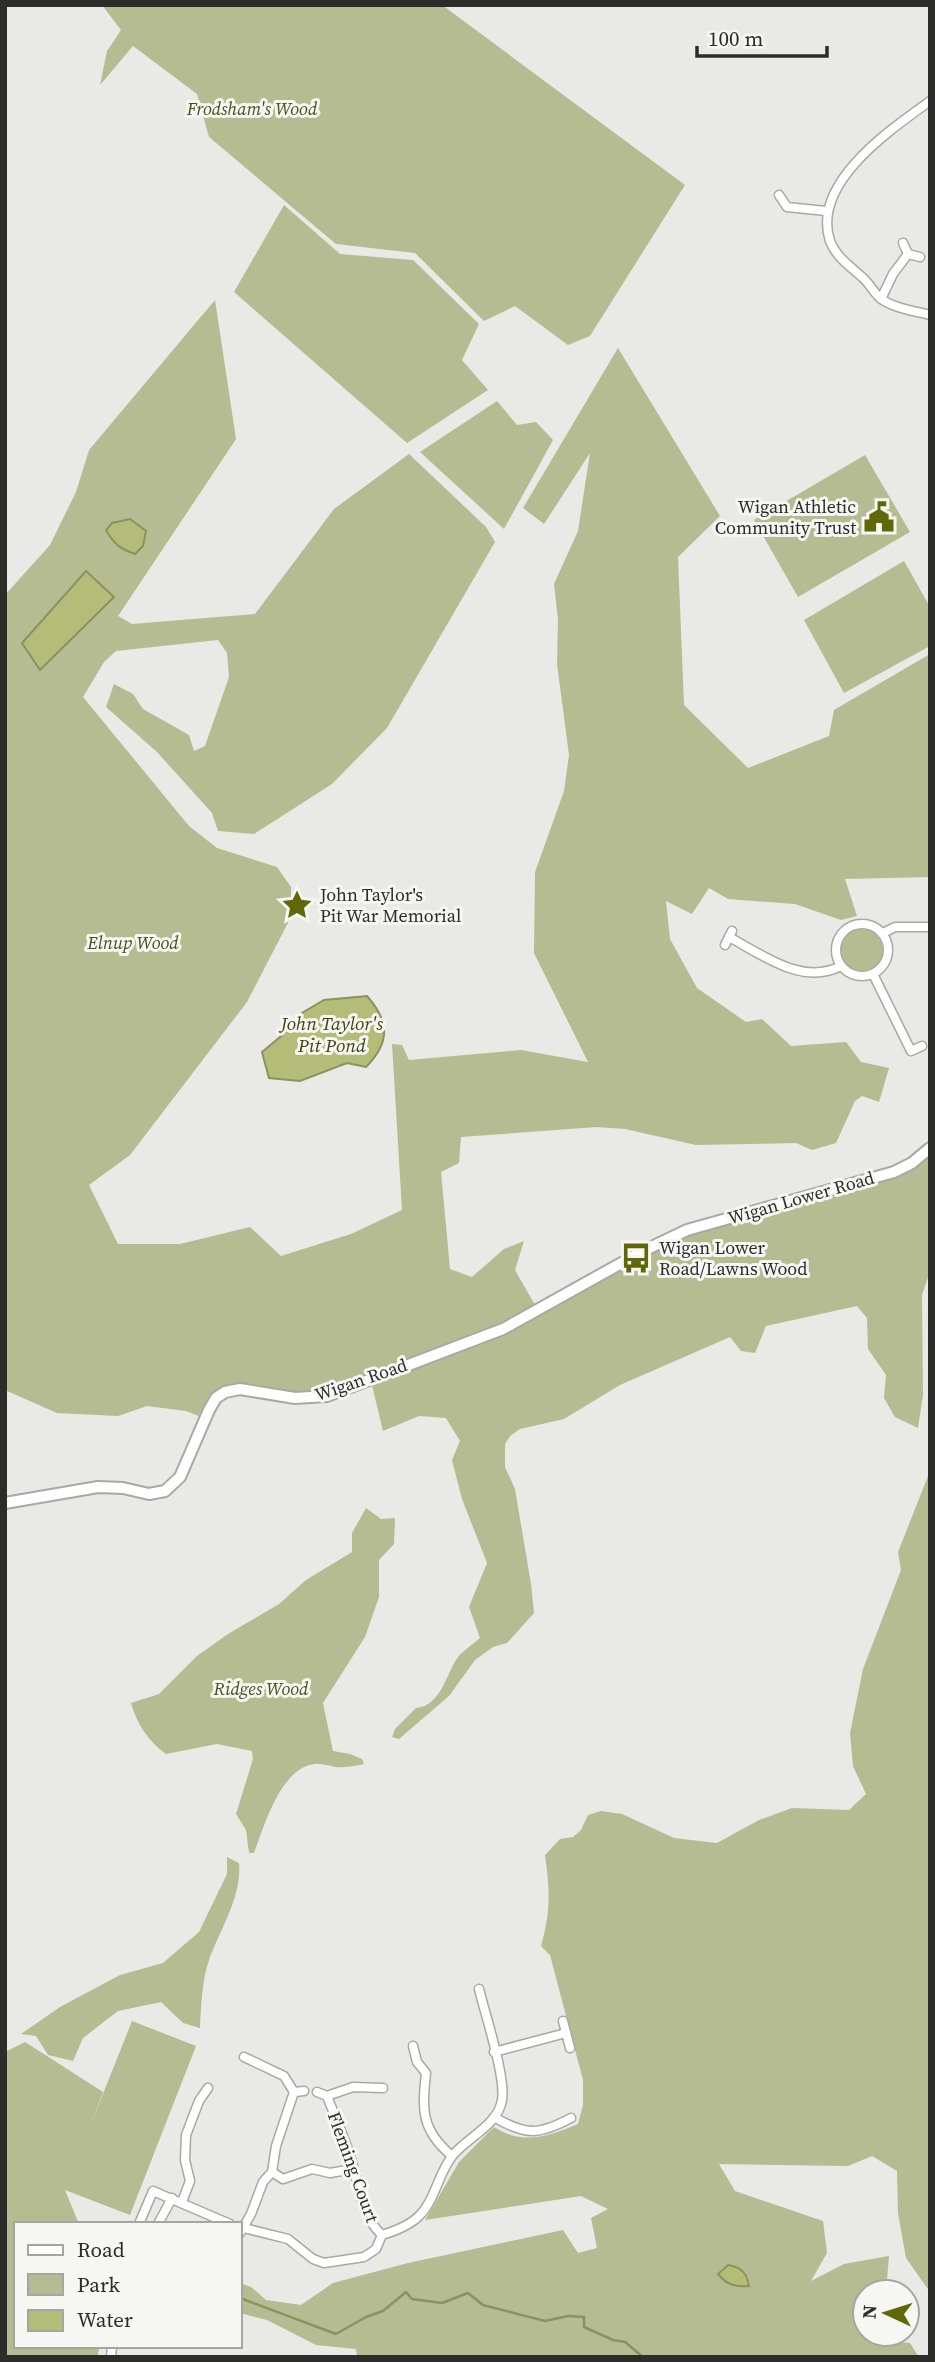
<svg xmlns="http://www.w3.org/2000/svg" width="935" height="2362" font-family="'Source Serif 4',serif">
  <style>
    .green { fill: #b5bc91; fill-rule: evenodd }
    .water { fill: #b4bd77; stroke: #8b9260; stroke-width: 2 }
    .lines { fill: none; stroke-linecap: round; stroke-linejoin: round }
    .stream { stroke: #8b9260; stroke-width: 2.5 }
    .minor-casing { stroke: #a8a9a4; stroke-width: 11 }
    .secondary-casing { stroke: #a8a9a4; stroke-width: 14 }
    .minor { stroke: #fff; stroke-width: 8 }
    .secondary { stroke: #fff; stroke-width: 10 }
    .labels { text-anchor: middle; stroke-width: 6; stroke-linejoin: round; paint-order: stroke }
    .park-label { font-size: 18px; font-style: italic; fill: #4b511d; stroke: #f6f7f2 }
    .poi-label { font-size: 18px; fill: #2c2d2b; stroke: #f6f7f2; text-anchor: start }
    .street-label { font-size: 18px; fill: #2c2d2b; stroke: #f6f7f2 }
    .water-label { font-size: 19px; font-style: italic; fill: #404510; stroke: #f6f7f2 }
  </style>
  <rect width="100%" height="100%" fill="#e9e9e5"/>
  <g class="green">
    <path d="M102 5H442L685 185 590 336 568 345 515 306 484 321 415 253 336 244 209 137 197 94 133 46 100 85 107 51 121 30Z"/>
    <path d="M284 205 340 254 413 260 479 324 462 360 488 390 407 443 234 292Z"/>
    <path d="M215 300 236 439 118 616 132 624 255 614 334 509 409 454 486 527 495 542 387 728 332 784 254 834 218 831 212 813 157 752 106 707 114 684 133 694 143 709 189 735 194 751 205 746 229 677 227 653 218 640 116 651 104 662 83 697 189 826 217 848 277 867 291 887V917L247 1002 130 1155 89 1185 118 1244H180L250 1227 281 1256 351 1234 402 1210 392 1044 402 1045 409 1060 521 1050 588 1062 534 953 535 872 564 791 569 755 557 664 558 620 554 584 578 531 590 453 544 524 523 508 618 348 720 516 678 557 684 705 748 768 829 736 834 710 930 654V877L845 879 857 916 841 920 795 904 728 899 709 888 692 914 666 901 670 939 697 988 746 1022 762 1019 791 1046 846 1042 861 1062 889 1068 879 1102 862 1096 855 1101 836 1143 812 1150 796 1143 696 1145 625 1129 597 1127 461 1137 459 1163 441 1172 450 1269 472 1277 504 1249 524 1241 515 1270 539 1312 627 1263 700 1230 906 1170 930 1151V1271L922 1295 923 1395 918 1428 895 1417 884 1398 886 1375 868 1349 867 1318 857 1306 766 1326 755 1353 741 1351 730 1337 620 1385 564 1419 520 1429 510 1436 505 1444V1467L515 1489 531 1584 534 1613 507 1643 493 1647 475 1660 449 1696 399 1739 392 1737 395 1729 416 1708C441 1706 446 1674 458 1657 464 1650 473 1644 480 1638L469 1607 487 1563 462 1499 452 1460 460 1441 446 1418 419 1416 383 1431 369 1373C348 1382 326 1396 302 1397 257 1398 226 1357 199 1416L186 1411 147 1406 118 1416 57 1413 7 1391 5 1387V595L50 545 76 492 89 450ZM86 571 114 597 40 669 22 643Z"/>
    <path d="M497 401 517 425 536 422 553 440 504 529 420 452Z"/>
    <path d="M865 455 910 532 798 597 754 520Z"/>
    <path d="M904 561 930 607V646L844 693 804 620Z"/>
    <circle cx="861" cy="951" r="22"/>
    <path d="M930 1471V2292L906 2258 898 2213 897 2171 872 2156 848 2166 719 2164 735 2191 823 2221 827 2253 811 2281 844 2264 889 2256 886 2292H865V2334H882L885 2341 910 2343 919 2357H357L356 2349 316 2345 267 2320 240 2313V2283L251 2287 266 2300 301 2305 333 2283 408 2263 563 2230 578 2253 597 2248 591 2218 608 2209 581 2196 425 2220 459 2162 494 2127C525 2146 548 2136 578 2124L583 2105V2080L550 1955 541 1946C551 1910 550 1891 545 1855L560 1839 573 1837 581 1830 588 1815 601 1811 622 1814 674 1838 717 1843 759 1820 792 1808 849 1810 866 1794 853 1766 850 1733 863 1669 901 1570 898 1552Z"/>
    <path d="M366 1508 381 1519 395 1518 394 1544 379 1560V1597L365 1637 323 1703 333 1751 350 1754 362 1759 364 1764C354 1766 345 1768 336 1767 329 1766 321 1763 314 1764 281 1768 264 1826 254 1853H249L246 1830 236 1814 253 1759 252 1751 217 1744 166 1754C148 1741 137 1724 131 1703L159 1694 197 1656 228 1634 279 1604 306 1580 352 1552V1533Z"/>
    <path d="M227 1857 239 1863C242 1896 221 1928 210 1957 202 1979 201 2006 200 2028L183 2023 161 2002 118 2011 83 2038 73 2061 48 2055 36 2036 21 2034 60 2007 120 1975 163 1963 199 1932 227 1874Z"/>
    <path d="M132 2021 196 2046 130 2215 65 2190 79 2224H16V2346H99L98 2357H5V2052L25 2042 103 2092 91 2124Z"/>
  </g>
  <g class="water">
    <path d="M130 519 146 531 143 546 135 554C120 549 114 544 106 530L112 523Z"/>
    <path d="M86 571 114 597 40 670 22 643Z"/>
    <path d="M367 996C389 1021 391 1042 366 1067L347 1063 300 1081 269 1078 262 1052 292 1027 302 1013 324 1000Z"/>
    <path d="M728 2265C741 2267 747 2273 749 2286 735 2287 727 2285 718 2274Z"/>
  </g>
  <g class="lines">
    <path class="stream" d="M240 2298 336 2334 366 2317 383 2311 406 2292 412 2299 442 2303 468 2293 483 2305 545 2321 568 2316 584 2317V2327L613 2340 625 2342 643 2357"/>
    <g class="minor-casing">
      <g id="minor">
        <path d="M930 101C890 130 811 183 830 241 836 257 850 266 862 277 869 283 873 291 879 297 891 308 915 311 930 315"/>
        <path d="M779 195 787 207 826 211"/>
        <path d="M903 243 908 254"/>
        <path d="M881 299 893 274 908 254 920 257"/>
        <circle cx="862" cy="950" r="26"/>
        <path d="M883 933 895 927H930"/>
        <path d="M729 937C763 955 802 986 841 966"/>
        <path d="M725 945 732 931"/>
        <path d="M873 974 911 1051 922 1046"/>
        <path d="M563 2021 570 2048"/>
        <path d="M413 2046 417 2062 426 2073C422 2110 421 2130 452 2156"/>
        <path d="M494 2052 566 2033"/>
        <path d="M244 2057 284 2076 294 2092"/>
        <path d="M294 2092 304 2091"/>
        <path d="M317 2092 327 2096 353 2087 383 2088"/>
        <path d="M327 2096C335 2117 345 2138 351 2159 359 2185 361 2216 382 2235"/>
        <path d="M494 2117C526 2136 539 2135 571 2118"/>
        <path d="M272 2172 283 2179 312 2169 330 2173 353 2169"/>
        <path d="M182 2202 190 2181 185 2160 186 2135 199 2101 208 2088"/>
        <path d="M139 2224 153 2191 230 2224"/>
        <path d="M158 2224 172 2198"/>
        <path d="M240 2227 288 2239 313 2259 324 2263 364 2257 376 2249 382 2235C395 2231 409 2226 419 2216 436 2199 438 2173 453 2155 468 2137 498 2125 502 2100 506 2077 485 2014 479 1989"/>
        <path d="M240 2233 251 2214 263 2182 272 2172 276 2146 294 2092"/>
        <path d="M111 2357 112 2346"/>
      </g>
    </g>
    <g class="secondary-casing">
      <path id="secondary" d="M5 1503 98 1487 123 1488 149 1494 165 1491 180 1477 209 1410 216 1398 225 1392 240 1389 295 1398 327 1396 503 1329 643 1251 687 1230 894 1172 912 1163 930 1148"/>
    </g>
    <use href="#minor" class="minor"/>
    <use href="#secondary" class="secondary"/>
  </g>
  <defs>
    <g id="civic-bare" transform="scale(2.415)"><path d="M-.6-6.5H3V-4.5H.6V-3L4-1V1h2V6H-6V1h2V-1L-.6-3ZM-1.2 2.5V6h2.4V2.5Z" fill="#5f6708" stroke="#f6f7f2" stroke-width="2.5" paint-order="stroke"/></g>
    <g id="sight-bare" transform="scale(2.415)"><path d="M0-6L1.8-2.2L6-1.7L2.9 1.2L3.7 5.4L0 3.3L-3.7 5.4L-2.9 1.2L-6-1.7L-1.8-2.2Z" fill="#5f6708" stroke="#f6f7f2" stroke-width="2.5" paint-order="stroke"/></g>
    <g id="bus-bare" transform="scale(2.415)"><path d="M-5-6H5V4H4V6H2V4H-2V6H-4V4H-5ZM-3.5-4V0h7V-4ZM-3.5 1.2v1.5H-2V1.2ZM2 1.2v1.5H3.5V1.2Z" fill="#5f6708" stroke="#f6f7f2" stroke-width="2.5" paint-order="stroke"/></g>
  </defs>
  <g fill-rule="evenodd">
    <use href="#civic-bare" x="879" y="517"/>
    <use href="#sight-bare" x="297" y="905"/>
    <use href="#bus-bare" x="636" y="1258"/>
  </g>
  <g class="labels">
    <g class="park-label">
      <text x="252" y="115">Frodsham's Wood</text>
      <text x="133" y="949">Elnup Wood</text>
      <text x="261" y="1695">Ridges Wood</text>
    </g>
    <g class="poi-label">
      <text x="856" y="513" text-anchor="end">Wigan Athletic<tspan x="856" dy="21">Community Trust</tspan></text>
      <text x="320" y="901">John Taylor's<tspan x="320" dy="21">Pit War Memorial</tspan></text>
      <text x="659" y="1254">Wigan Lower<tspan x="659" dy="21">Road/Lawns Wood</tspan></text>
    </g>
    <g class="street-label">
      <text transform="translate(801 1198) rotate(-16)" y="6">Wigan Lower Road</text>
      <text transform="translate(361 1380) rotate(-19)" y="6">Wigan Road</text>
      <text transform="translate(353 2167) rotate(70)" y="6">Fleming Court</text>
    </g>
    <g class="water-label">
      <text x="332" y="1030">John Taylor's<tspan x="332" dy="22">Pit Pond</tspan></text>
    </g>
  </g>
  <rect width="935" height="2362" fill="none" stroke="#2c2d2b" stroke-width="14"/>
  <rect x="14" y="2222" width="228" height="126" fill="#f6f7f2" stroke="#a5a6a2" stroke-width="2"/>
  <rect x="28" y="2245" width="35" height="10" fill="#ffffff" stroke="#a5a6a2" stroke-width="2"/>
  <text x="77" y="2257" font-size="21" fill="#2c2d2b">Road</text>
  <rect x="28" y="2274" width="35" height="21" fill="#b5bc91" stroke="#a5a6a2" stroke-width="2"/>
  <text x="77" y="2292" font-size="21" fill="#2c2d2b">Park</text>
  <rect x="28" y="2310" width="35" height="21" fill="#b4bd77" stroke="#a5a6a2" stroke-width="2"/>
  <text x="77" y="2327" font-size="21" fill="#2c2d2b">Water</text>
  <g transform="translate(886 2313) rotate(274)"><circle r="33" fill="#f6f7f2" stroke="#a5a6a2" stroke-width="2"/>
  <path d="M0-5L12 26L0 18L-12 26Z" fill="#5f6708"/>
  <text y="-10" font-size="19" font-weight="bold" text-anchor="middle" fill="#2c2d2b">N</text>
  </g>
  <path d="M697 46v10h130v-10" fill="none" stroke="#2c2d2b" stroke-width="3.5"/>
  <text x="708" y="46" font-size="21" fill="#2c2d2b" stroke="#f6f7f2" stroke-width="5" paint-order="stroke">100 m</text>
</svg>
